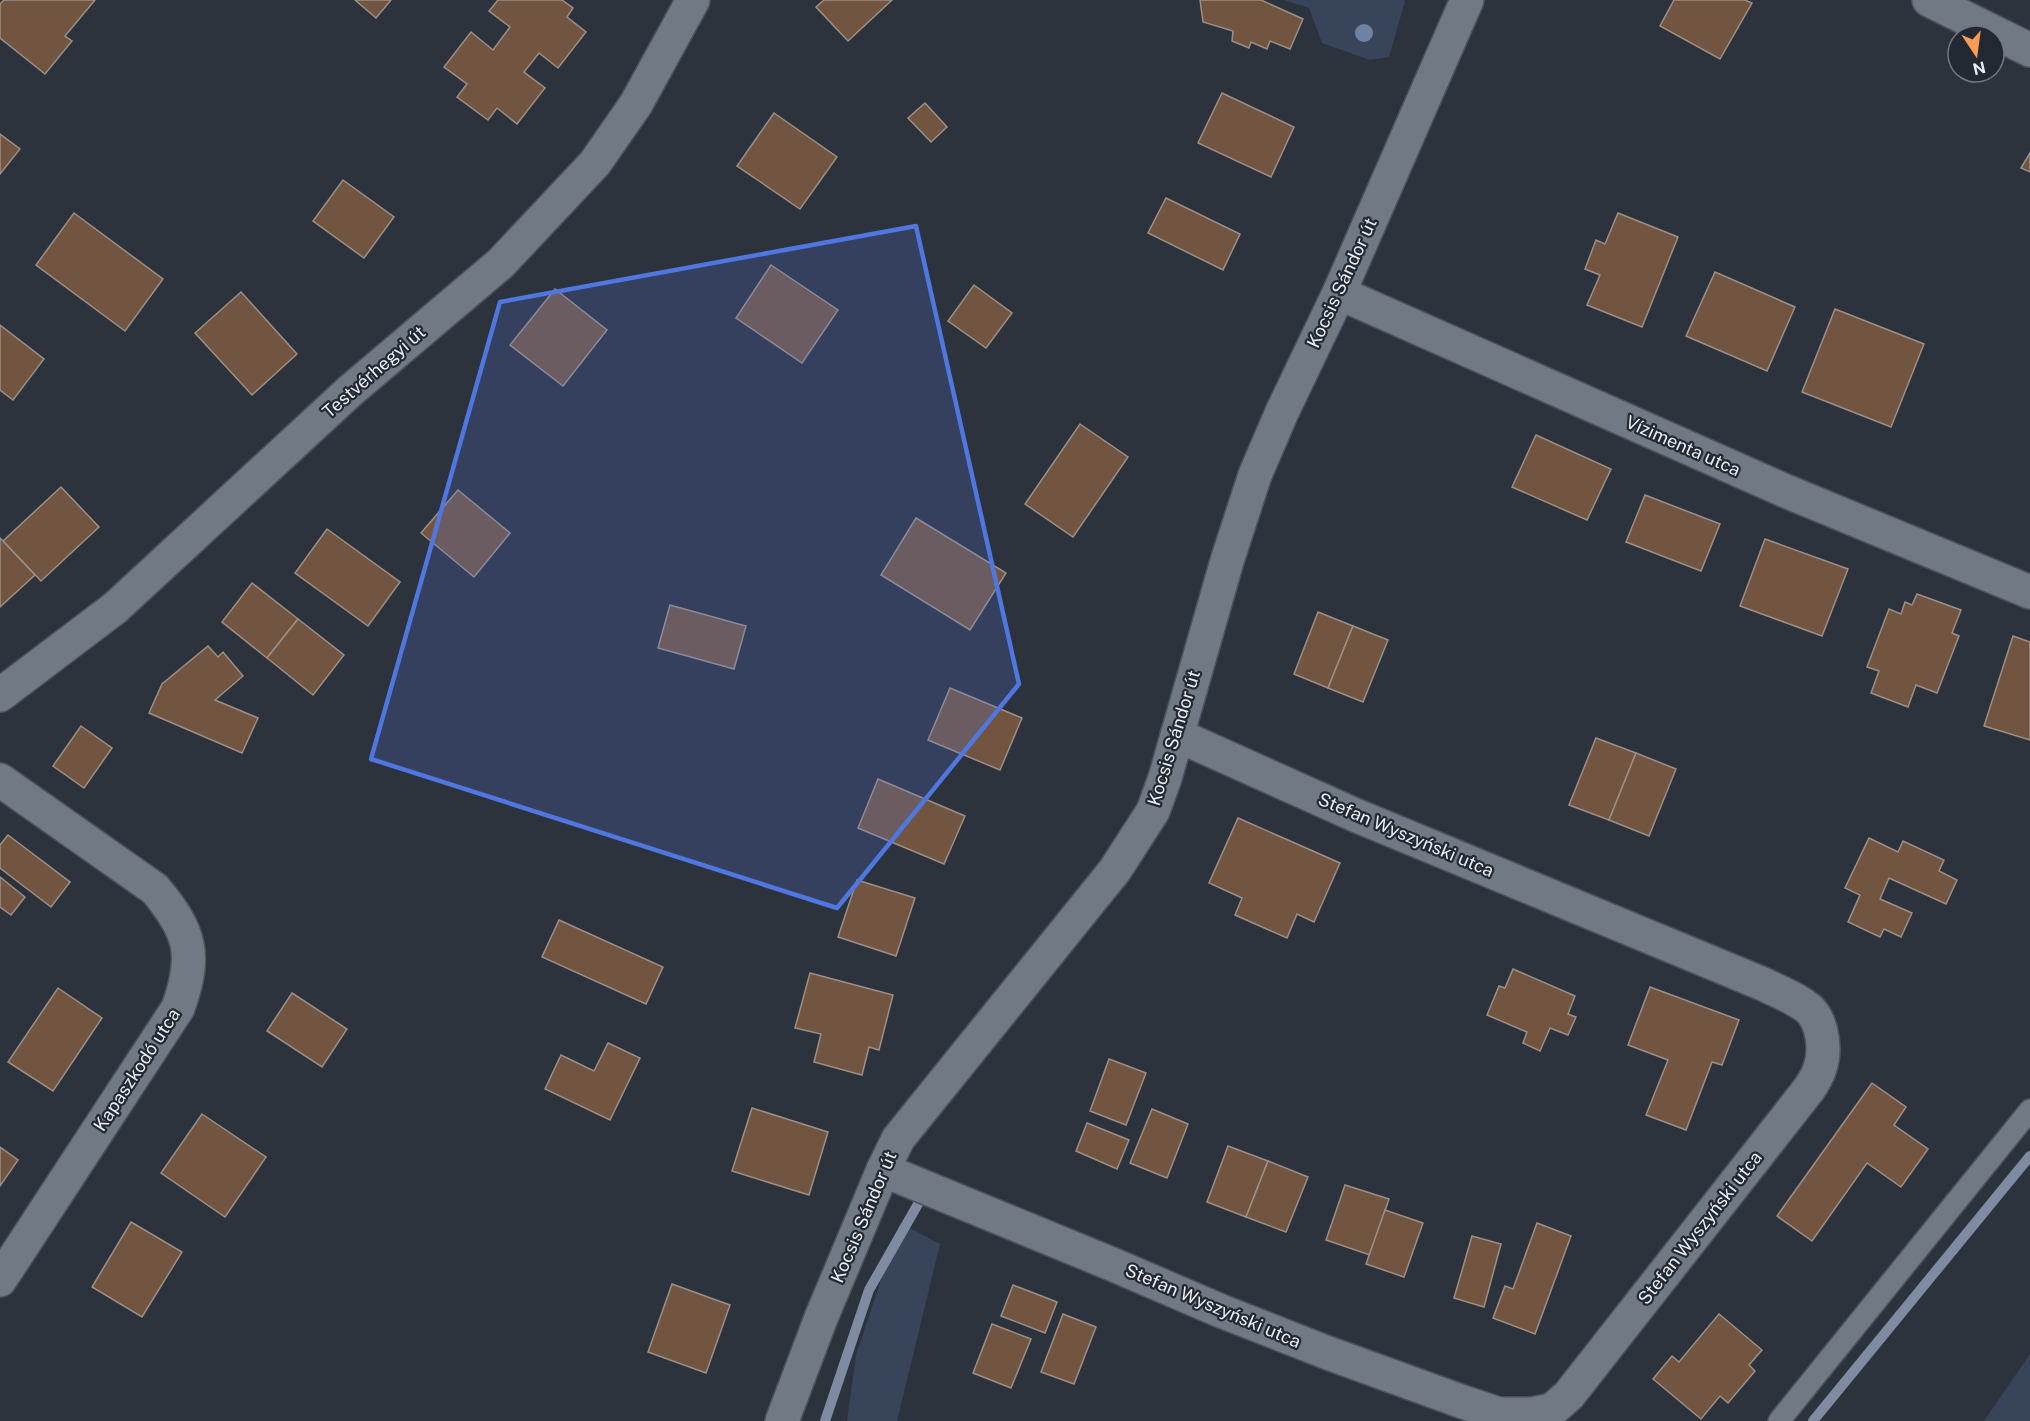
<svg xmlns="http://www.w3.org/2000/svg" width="2030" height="1421" font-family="'Public Sans',sans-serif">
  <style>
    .green { fill: #374459 }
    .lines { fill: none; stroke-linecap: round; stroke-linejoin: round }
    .stream { stroke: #7e8ba0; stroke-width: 10 }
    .building { fill: #715541; stroke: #9c8f87; stroke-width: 1.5 }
    .service-casing { stroke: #4c525a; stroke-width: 24 }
    .minor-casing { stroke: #4c525a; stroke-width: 36 }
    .tertiary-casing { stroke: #4c525a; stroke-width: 36 }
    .service { stroke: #717984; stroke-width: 21 }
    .minor { stroke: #717984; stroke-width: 33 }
    .tertiary { stroke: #717984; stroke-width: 33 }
    .tree { fill: #6e82a2 }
    .marked { fill: #5076df; fill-opacity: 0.2; stroke: #5076df; stroke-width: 4.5; stroke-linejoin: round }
    .labels { text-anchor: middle; stroke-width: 4.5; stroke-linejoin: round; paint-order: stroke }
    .street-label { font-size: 18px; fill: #e9edf3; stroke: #232933 }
  </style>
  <rect width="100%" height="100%" fill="#2d333d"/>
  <g class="green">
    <path d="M1284 0H1403L1405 1 1389 57 1370 60 1322 43 1309 8Z"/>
    <path d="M900 1223 940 1244 897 1421H847L856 1355Z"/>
    <path d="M2030 1354V1421H1984Z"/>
  </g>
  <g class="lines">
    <g class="stream">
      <path d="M825 1421 869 1290 918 1204"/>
      <path d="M1813 1421 2030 1156"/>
    </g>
  </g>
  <g class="building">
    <path d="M4 0H95L65 36 72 41 45 74 0 38V4Z"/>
    <path d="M355 0H391L376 18Z"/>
    <path d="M498 0H562L573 8 567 17 586 32 558 68 539 53 524 72 545 88 517 124 497 108 488 120 457 97 467 84 444 67 471 32 493 50 510 27 489 11Z"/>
    <path d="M824 0H892L848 41 816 7Z"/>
    <path d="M1200 0H1261L1303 19 1290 49 1270 41 1267 49 1251 42 1249 48 1232 41 1233 31 1203 22Z"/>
    <path d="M1674 0H1745L1752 3 1720 59 1660 26Z"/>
    <path d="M1222 93 1294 127 1271 177 1198 143Z"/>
    <path d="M925 103 947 127 931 142 908 118Z"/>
    <path d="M774 113 837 157 800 209 737 166Z"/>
    <path d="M0 134 20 149 0 174Z"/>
    <path d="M2030 153V172L2021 168Z"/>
    <path d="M343 180 394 217 364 258 313 221Z"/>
    <path d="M1166 198 1240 234 1223 270 1148 233Z"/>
    <path d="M74 213 163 279 125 331 36 265Z"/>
    <path d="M1618 213 1678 237 1642 327 1587 305 1600 275 1585 269 1596 240 1605 244Z"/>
    <path d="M771 265 838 310 802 363 736 318Z"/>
    <path d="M1715 272 1795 307 1767 371 1686 336Z"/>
    <path d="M974 285 1012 313 986 348 948 321Z"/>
    <path d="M555 289 607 330 563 386 510 345Z"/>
    <path d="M241 292 297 354 252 395 195 333Z"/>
    <path d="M1835 309 1924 344 1891 427 1802 392Z"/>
    <path d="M0 325 44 359 13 400 0 390Z"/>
    <path d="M1080 424 1128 457 1073 537 1025 504Z"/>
    <path d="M1536 435 1611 469 1587 520 1512 487Z"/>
    <path d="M61 487 99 527 41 581 3 541Z"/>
    <path d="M458 490 510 533 474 577 421 533Z"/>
    <path d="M1645 495 1720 524 1701 571 1626 542Z"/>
    <path d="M916 518 1006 573 970 630 881 575Z"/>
    <path d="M327 529 400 582 368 626 295 573Z"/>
    <path d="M0 538 35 575 0 607Z"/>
    <path d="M1765 539 1848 569 1822 636 1740 606Z"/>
    <path d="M252 583 298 619 267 658 222 622Z"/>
    <path d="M1917 594 1961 610 1952 633 1959 636 1937 693 1916 685 1908 707 1871 693 1879 671 1867 667 1889 609 1901 614 1905 602 1912 605Z"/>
    <path d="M670 605 746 626 734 669 658 648Z"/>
    <path d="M1318 612 1353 626 1328 688 1294 674Z"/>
    <path d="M298 619 344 655 313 695 267 658Z"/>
    <path d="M1353 626 1388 640 1363 702 1328 688Z"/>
    <path d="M2013 636 2030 642V740L1984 726Z"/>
    <path d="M208 646 218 657 223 652 243 676 215 700 258 718 242 753 149 713 162 684Z"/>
    <path d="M950 688 1022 718 1000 770 928 740Z"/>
    <path d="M81 726 112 748 84 788 53 766Z"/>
    <path d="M1596 738 1636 753 1609 820 1569 805Z"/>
    <path d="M1636 753 1676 769 1649 836 1609 820Z"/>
    <path d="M878 779 965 816 944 864 858 828Z"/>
    <path d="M1238 818 1340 863 1314 922 1297 914 1287 938 1235 915 1242 898 1209 883Z"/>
    <path d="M8 835 70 882 51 907 0 868V845Z"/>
    <path d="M1869 838 1898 852 1903 841 1944 860 1939 871 1957 880 1946 904 1889 878 1880 899 1912 913 1901 937 1884 929 1880 937 1848 922 1860 895 1845 888Z"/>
    <path d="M0 877 25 897 11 915 0 907Z"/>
    <path d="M857 880 915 898 896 956 838 937Z"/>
    <path d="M559 920 663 967 646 1004 542 957Z"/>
    <path d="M1513 969 1575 996 1568 1014 1576 1017 1568 1035 1550 1028 1540 1051 1523 1043 1527 1032 1487 1015 1499 986 1505 988Z"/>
    <path d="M810 973 893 995 879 1050 869 1047 862 1075 814 1062 821 1034 795 1028Z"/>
    <path d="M1650 987 1739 1020 1722 1065 1712 1062 1686 1130 1646 1115 1668 1060 1628 1045Z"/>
    <path d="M58 988 102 1018 53 1091 8 1062Z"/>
    <path d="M292 993 347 1029 322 1067 267 1031Z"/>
    <path d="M608 1043 640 1058 610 1120 545 1089 561 1055 594 1071Z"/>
    <path d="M1109 1059 1146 1073 1126 1125 1090 1111Z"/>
    <path d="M1872 1083 1906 1107 1894 1125 1928 1149 1901 1187 1867 1163 1812 1241 1777 1216Z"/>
    <path d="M752 1108 828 1132 809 1195 732 1171Z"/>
    <path d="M1152 1109 1188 1124 1167 1178 1130 1163Z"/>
    <path d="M202 1114 266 1157 225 1217 161 1173Z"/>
    <path d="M1087 1123 1129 1140 1117 1169 1076 1151Z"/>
    <path d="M1228 1146 1268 1161 1246 1217 1207 1202Z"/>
    <path d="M0 1147 18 1160 0 1186Z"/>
    <path d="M1268 1161 1308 1177 1286 1232 1246 1217Z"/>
    <path d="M1345 1185 1389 1199 1370 1255 1326 1240Z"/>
    <path d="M1385 1210 1423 1223 1404 1277 1366 1264Z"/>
    <path d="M131 1222 182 1252 142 1317 92 1287Z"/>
    <path d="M1537 1223 1571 1236 1535 1334 1493 1318 1505 1286 1513 1289Z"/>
    <path d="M1472 1236 1501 1244 1484 1307 1454 1298Z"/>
    <path d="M672 1284 730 1305 706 1373 648 1352Z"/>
    <path d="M1013 1285 1057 1302 1045 1333 1001 1316Z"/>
    <path d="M1063 1314 1096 1327 1074 1384 1041 1372Z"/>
    <path d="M1719 1314 1762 1350 1749 1365 1755 1371 1728 1403 1720 1396 1701 1419 1653 1379 1672 1356 1679 1362Z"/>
    <path d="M992 1324 1031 1339 1011 1388 973 1373Z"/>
  </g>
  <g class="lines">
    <g class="service-casing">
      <path id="service" d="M1779 1421 2030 1110"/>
    </g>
    <g class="minor-casing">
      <g id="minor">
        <path d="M1929 0 2030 50"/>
        <path d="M1339 293 1788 492 2030 592"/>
        <path d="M0 780 155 889C191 932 197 955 178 1008L0 1280"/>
        <path d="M883 1170 1114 1265 1221 1311 1328 1353 1463 1402 1499 1414H1532L1552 1410 1569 1395 1809 1089C1813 1083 1818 1075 1820 1068 1826 1051 1823 1022 1809 1009 1796 998 1779 992 1763 984L1355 815 1177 735"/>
        <path d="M782 1421 821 1318 883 1170 898 1139 1115 870 1153 811 1165 778 1227 561 1255 475 1282 412 1339 293 1467 0"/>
      </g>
    </g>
    <g class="tertiary-casing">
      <path id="tertiary" d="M0 695 115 608 350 391 501 263 595 163 636 104 693 0"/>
    </g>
    <use href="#service" class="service"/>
    <use href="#minor" class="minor"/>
    <use href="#tertiary" class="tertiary"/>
  </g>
  <circle class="tree" cx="1364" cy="33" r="9"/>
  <path class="marked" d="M916 226 1019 684 837 908 371 759 500 302Z"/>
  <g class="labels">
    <g class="street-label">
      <text transform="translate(1342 283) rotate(-65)" y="6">Kocsis Sándor út</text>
      <text transform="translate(374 372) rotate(-41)" y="6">Testvérhegyi út</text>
      <text transform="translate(1683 446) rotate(24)" y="6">Vízimenta utca</text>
      <text transform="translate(1174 738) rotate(-73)" y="6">Kocsis Sándor út</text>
      <text transform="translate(1406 835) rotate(23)" y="6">Stefan Wyszyński utca</text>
      <text transform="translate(137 1070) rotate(-57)" y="6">Kapaszkodó utca</text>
      <text transform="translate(864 1217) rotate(-67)" y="6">Kocsis Sándor út</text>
      <text transform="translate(1700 1228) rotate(-52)" y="6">Stefan Wyszyński utca</text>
      <text transform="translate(1213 1306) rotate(23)" y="6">Stefan Wyszyński utca</text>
    </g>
  </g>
  <g transform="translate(1976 54) rotate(167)"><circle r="28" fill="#232933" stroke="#727780" stroke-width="1.5"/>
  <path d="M0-4.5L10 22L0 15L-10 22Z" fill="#fd9c55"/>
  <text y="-9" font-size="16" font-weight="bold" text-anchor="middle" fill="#e9edf3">N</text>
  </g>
</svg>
